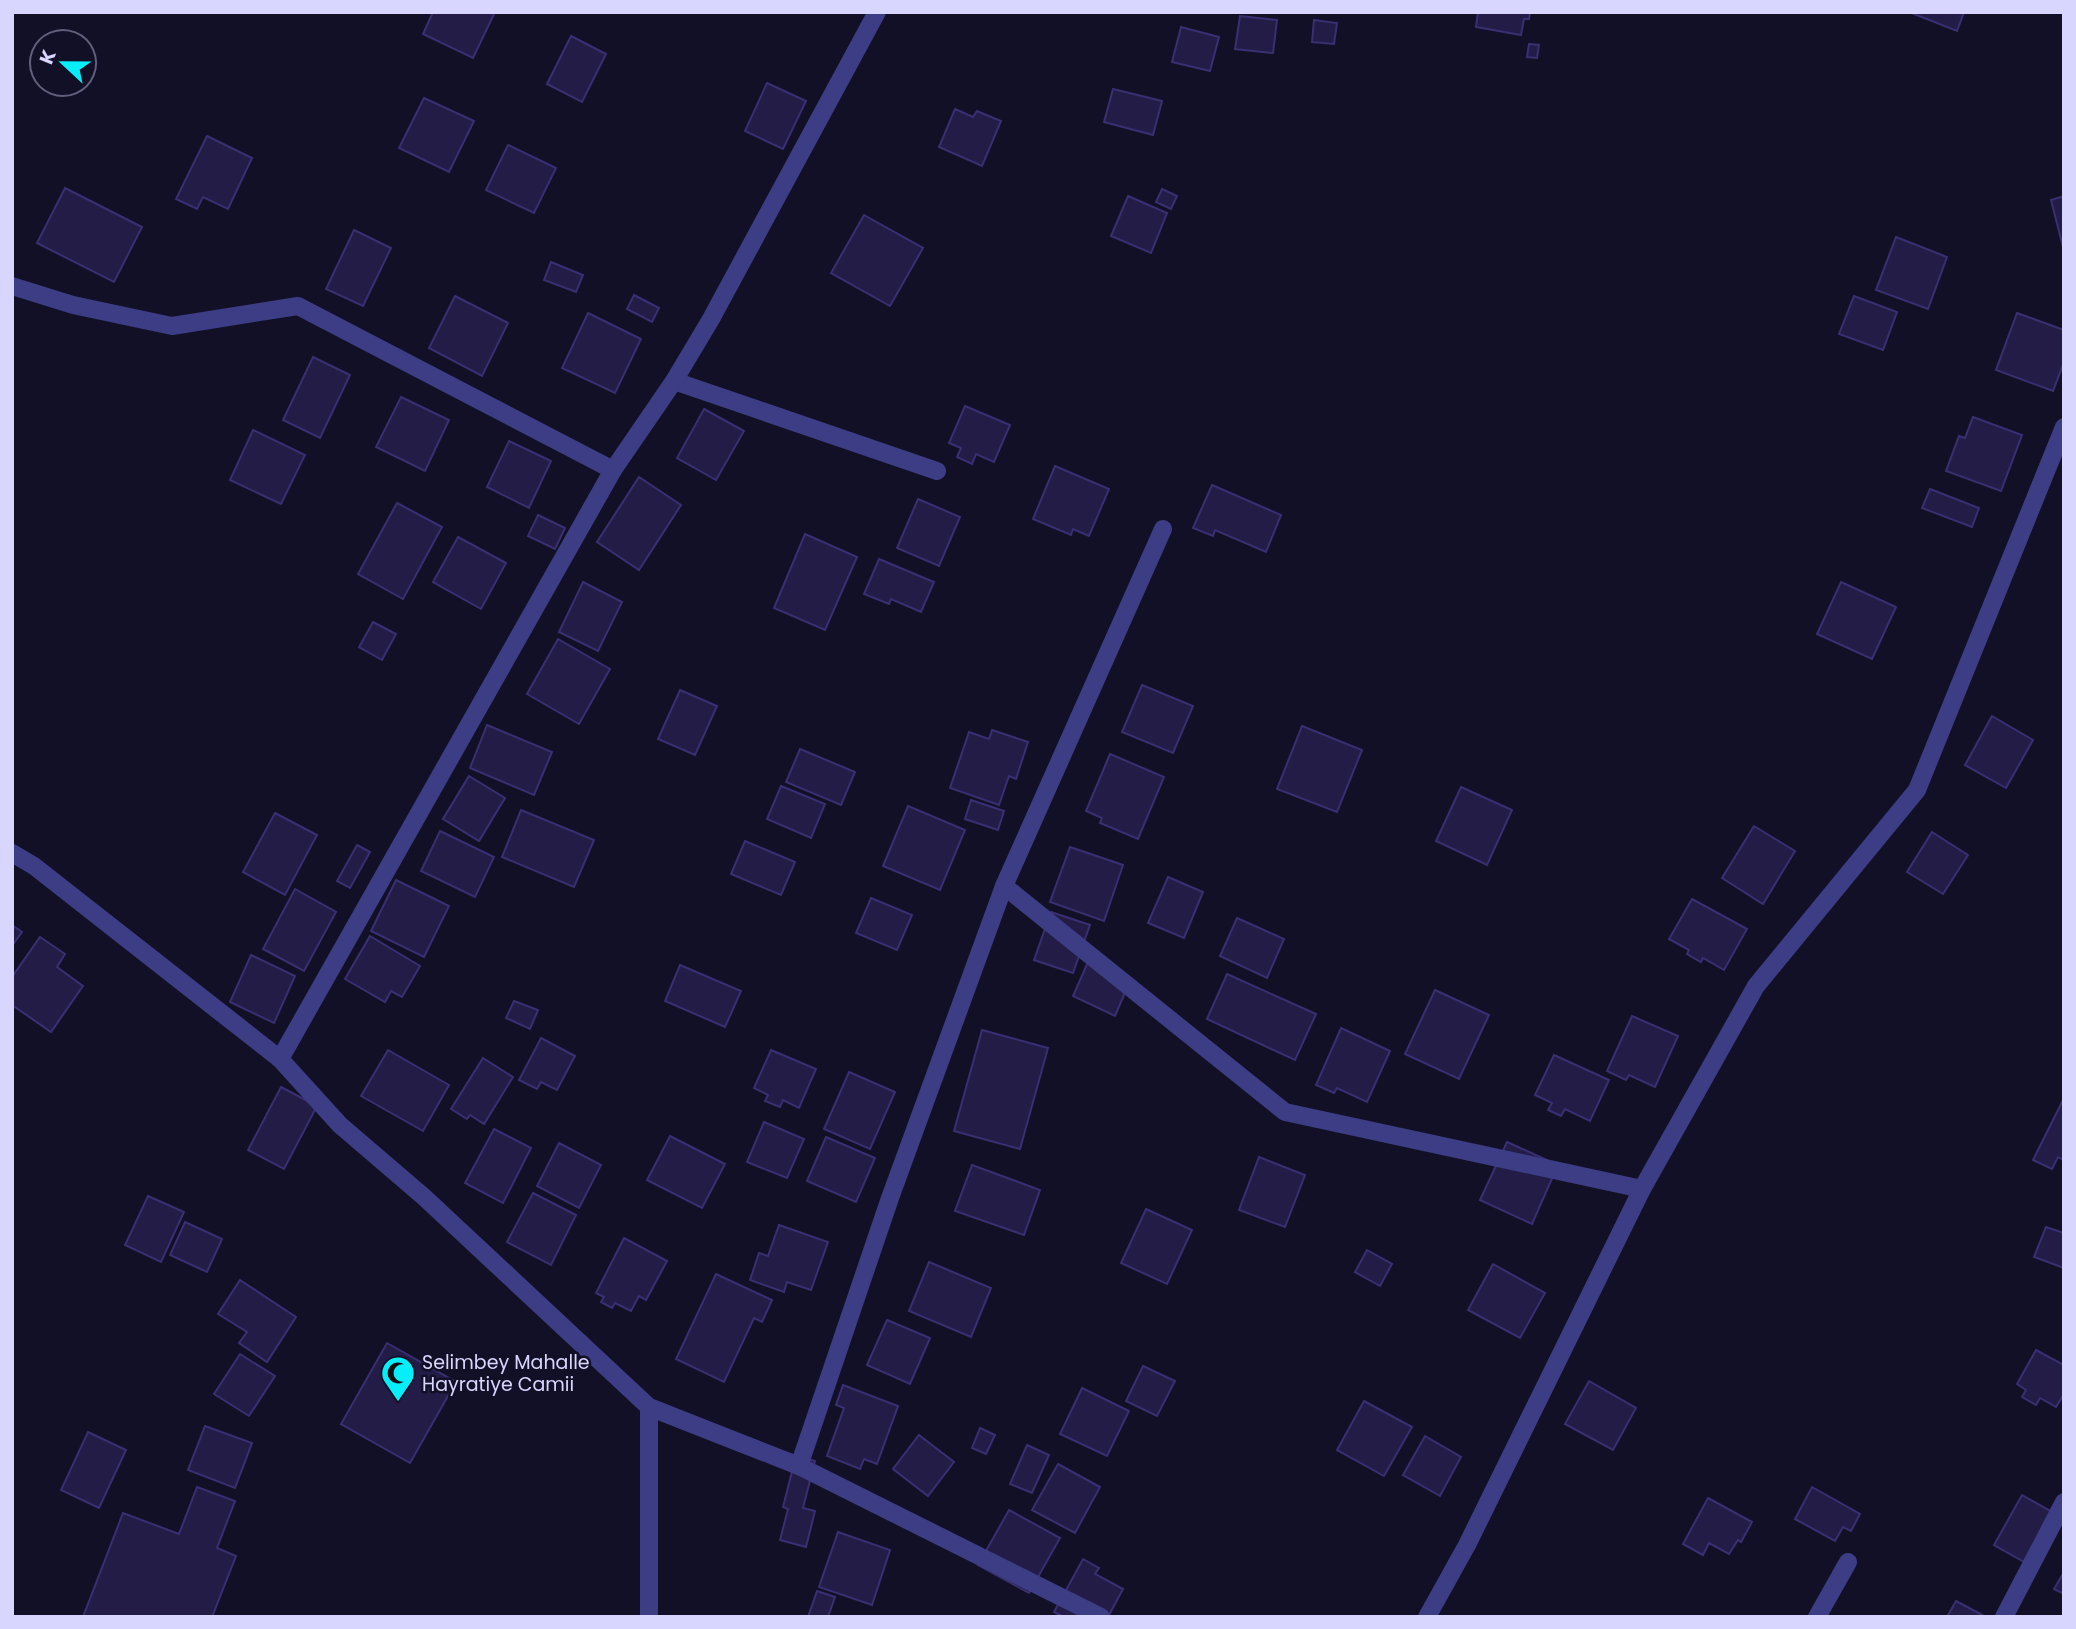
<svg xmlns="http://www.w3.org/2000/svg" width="2076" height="1629" font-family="Poppins,sans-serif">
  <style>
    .building { fill: #231c47; stroke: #392f72; stroke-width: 2 }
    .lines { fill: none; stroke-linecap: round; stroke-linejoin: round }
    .minor { stroke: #3c3d84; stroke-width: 18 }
    .labels { text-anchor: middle; stroke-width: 5; stroke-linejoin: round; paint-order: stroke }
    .poi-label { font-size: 19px; fill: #d8d6fe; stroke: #121026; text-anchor: start }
  </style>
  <rect width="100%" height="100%" fill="#121026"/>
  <g class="building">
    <path d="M433 12H495L473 58 423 34Z"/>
    <path d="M1478 12H1530L1529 19H1524L1521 35 1476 27Z"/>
    <path d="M1909 12H1964L1957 31Z"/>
    <path d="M1240 16 1277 20 1273 53 1235 49Z"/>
    <path d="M1314 20 1337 23 1334 44 1312 42Z"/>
    <path d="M1181 27 1219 37 1210 71 1172 62Z"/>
    <path d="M571 36 606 54 582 102 547 84Z"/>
    <path d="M1529 44 1539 45 1537 58 1527 57Z"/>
    <path d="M767 83 806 101 783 149 745 131Z"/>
    <path d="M1113 89 1162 101 1153 135 1104 122Z"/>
    <path d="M424 98 474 121 449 172 399 148Z"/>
    <path d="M955 109 973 117 977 111 1001 121 982 166 939 147Z"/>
    <path d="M207 136 252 158 228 209 203 197 197 209 176 199Z"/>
    <path d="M508 145 556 168 534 213 486 190Z"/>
    <path d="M65 188 142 227 114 282 37 243Z"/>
    <path d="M1162 189 1177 196 1171 209 1156 202Z"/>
    <path d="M1128 196 1167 213 1151 253 1111 236Z"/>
    <path d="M2064 196V251L2051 200Z"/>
    <path d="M864 215 923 248 890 306 831 273Z"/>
    <path d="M354 230 391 248 363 306 326 289Z"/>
    <path d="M1896 237 1947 257 1928 309 1876 290Z"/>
    <path d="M551 262 583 275 576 292 544 280Z"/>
    <path d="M634 295 659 308 652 322 627 309Z"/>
    <path d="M455 296 508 323 482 376 429 348Z"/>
    <path d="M1854 296 1897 312 1883 350 1839 334Z"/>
    <path d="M588 313 641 339 615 393 562 368Z"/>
    <path d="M2017 313 2064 330V362L2053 391 1996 370Z"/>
    <path d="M313 357 350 375 320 438 283 420Z"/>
    <path d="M401 397 449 420 425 471 376 447Z"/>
    <path d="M965 406 1010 425 994 462 976 454 972 464 957 457 961 448 949 443Z"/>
    <path d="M704 409 744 431 716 480 677 458Z"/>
    <path d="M1973 417 2022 435 2001 491 1946 471 1959 436 1965 438Z"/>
    <path d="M253 430 305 455 281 504 230 480Z"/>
    <path d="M509 441 551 461 529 508 487 487Z"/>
    <path d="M1055 466 1109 489 1089 536 1073 529 1071 535 1033 519Z"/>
    <path d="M639 477 681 505 639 570 597 542Z"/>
    <path d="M1212 485 1281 515 1266 552 1215 530 1213 536 1193 528Z"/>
    <path d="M1930 489 1979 508 1972 527 1922 508Z"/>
    <path d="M918 499 960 517 939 566 897 548Z"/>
    <path d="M397 503 442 527 403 599 358 574Z"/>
    <path d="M538 515 565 528 555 549 528 536Z"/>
    <path d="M805 534 857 557 825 630 774 608Z"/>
    <path d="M458 537 506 563 481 609 433 582Z"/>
    <path d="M879 559 934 582 921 612 891 599 889 604 864 594Z"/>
    <path d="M583 582 622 602 598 651 559 632Z"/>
    <path d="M1841 582 1896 607 1872 659 1817 634Z"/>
    <path d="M373 622 396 634 382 660 359 647Z"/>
    <path d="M558 639 610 669 579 724 527 694Z"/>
    <path d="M1142 685 1193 706 1173 753 1122 732Z"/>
    <path d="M680 690 717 706 695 755 658 739Z"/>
    <path d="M1992 716 2033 740 2006 788 1965 765Z"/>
    <path d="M487 725 552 752 534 795 470 768Z"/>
    <path d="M1302 726 1362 750 1337 812 1277 789Z"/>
    <path d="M992 730 1028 742 1016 779 1009 776 999 805 950 788 969 732 989 739Z"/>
    <path d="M800 749 855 772 841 805 786 782Z"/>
    <path d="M1110 754 1164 777 1138 839 1100 823 1102 818 1086 811Z"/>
    <path d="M469 776 505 798 479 841 443 819Z"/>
    <path d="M781 786 825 804 811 838 767 819Z"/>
    <path d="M1461 787 1512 810 1487 865 1436 841Z"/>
    <path d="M971 800 1004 811 998 830 965 819Z"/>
    <path d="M908 806 965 830 940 890 883 866Z"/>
    <path d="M521 810 594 840 574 887 502 857Z"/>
    <path d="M275 813 317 835 285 895 243 872Z"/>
    <path d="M1754 826 1795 851 1763 904 1722 878Z"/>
    <path d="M440 831 494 857 475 897 421 871Z"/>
    <path d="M1932 832 1968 855 1943 894 1907 872Z"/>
    <path d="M745 841 795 862 781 895 731 874Z"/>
    <path d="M357 845 370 852 350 888 337 881Z"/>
    <path d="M1070 847 1123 865 1104 921 1050 902Z"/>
    <path d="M1168 877 1203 892 1184 938 1148 923Z"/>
    <path d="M396 880 449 906 424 957 371 931Z"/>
    <path d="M295 889 336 912 304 971 263 949Z"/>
    <path d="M871 898 912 915 897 950 856 933Z"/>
    <path d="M1692 899 1747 929 1724 970 1703 958 1701 962 1687 954 1689 950 1669 939Z"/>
    <path d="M1051 912 1090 925 1073 973 1034 960Z"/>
    <path d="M1237 918 1284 939 1267 978 1220 956Z"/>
    <path d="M12 925 22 932 12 946Z"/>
    <path d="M370 936 420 966 402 997 391 991 385 1002 345 979Z"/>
    <path d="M40 937 65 954 57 967 83 986 51 1032 12 1005V977Z"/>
    <path d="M251 955 295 976 274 1023 230 1002Z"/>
    <path d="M1088 962 1130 981 1115 1016 1073 996Z"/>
    <path d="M680 965 741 991 725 1027 665 1001Z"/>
    <path d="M1227 974 1316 1014 1295 1060 1207 1019Z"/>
    <path d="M1435 990 1489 1015 1459 1079 1405 1054Z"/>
    <path d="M514 1001 538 1010 530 1029 506 1018Z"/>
    <path d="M1632 1016 1678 1036 1655 1087 1629 1075 1626 1080 1607 1071Z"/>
    <path d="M1341 1028 1390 1051 1367 1102 1337 1088 1334 1093 1316 1085Z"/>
    <path d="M982 1030 1048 1048 1020 1149 954 1131Z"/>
    <path d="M541 1038 575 1056 557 1090 541 1082 537 1089 519 1080Z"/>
    <path d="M388 1050 449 1085 423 1131 361 1096Z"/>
    <path d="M771 1050 816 1069 799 1108 783 1100 780 1107 765 1101 768 1095 754 1088Z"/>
    <path d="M1554 1055 1609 1080 1590 1121 1565 1109 1561 1116 1548 1110 1552 1103 1535 1095Z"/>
    <path d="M483 1058 513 1077 484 1124 470 1115 467 1119 451 1109Z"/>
    <path d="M849 1072 895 1092 870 1149 824 1129Z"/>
    <path d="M281 1087 317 1106 284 1169 248 1150Z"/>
    <path d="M2063 1100 2064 1160 2058 1157 2052 1169 2033 1160Z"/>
    <path d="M764 1122 804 1139 787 1178 747 1162Z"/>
    <path d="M494 1129 531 1148 503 1203 465 1183Z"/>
    <path d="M670 1136 725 1164 702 1208 647 1180Z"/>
    <path d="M826 1137 875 1158 856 1202 807 1181Z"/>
    <path d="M1507 1142 1558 1165 1532 1224 1480 1200Z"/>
    <path d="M559 1143 601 1165 579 1208 537 1186Z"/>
    <path d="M1259 1157 1305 1175 1285 1227 1239 1210Z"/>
    <path d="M972 1165 1040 1190 1024 1235 955 1211Z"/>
    <path d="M533 1193 576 1215 551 1265 507 1242Z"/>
    <path d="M148 1196 184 1212 161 1262 125 1245Z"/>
    <path d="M1146 1209 1192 1230 1167 1284 1121 1263Z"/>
    <path d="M185 1222 222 1239 207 1272 170 1255Z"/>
    <path d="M779 1225 828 1242 811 1290 787 1282 784 1292 750 1280 759 1253 768 1256Z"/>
    <path d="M2046 1227 2064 1233V1268L2034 1257Z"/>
    <path d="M624 1238 667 1261 646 1300 639 1296 631 1311 615 1303 612 1308 601 1302 604 1297 596 1293Z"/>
    <path d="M1367 1250 1392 1264 1380 1286 1355 1272Z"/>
    <path d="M929 1262 991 1288 971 1337 909 1311Z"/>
    <path d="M1493 1264 1545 1293 1520 1338 1468 1310Z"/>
    <path d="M716 1274 772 1300 762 1322 754 1318 724 1382 676 1359Z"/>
    <path d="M240 1280 296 1317 267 1362 239 1343 247 1332 218 1314Z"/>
    <path d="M887 1320 930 1338 910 1384 867 1365Z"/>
    <path d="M387 1343 456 1382 410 1463 341 1424Z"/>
    <path d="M2036 1350 2064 1365V1394L2056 1407 2040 1398 2036 1405 2022 1397 2026 1390 2017 1384Z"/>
    <path d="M240 1354 275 1376 249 1416 214 1394Z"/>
    <path d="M1143 1366 1175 1381 1157 1416 1126 1401Z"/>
    <path d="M1589 1381 1636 1408 1613 1450 1565 1424Z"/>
    <path d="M843 1385 898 1406 877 1464 864 1459 860 1469 827 1456 844 1408 836 1405Z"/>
    <path d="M1082 1388 1129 1411 1107 1456 1060 1434Z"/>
    <path d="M1364 1401 1412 1427 1384 1476 1337 1450Z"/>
    <path d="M205 1426 252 1443 235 1488 188 1470Z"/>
    <path d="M980 1428 995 1435 986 1454 972 1448Z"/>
    <path d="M88 1432 126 1450 99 1508 61 1490Z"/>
    <path d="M919 1435 954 1462 928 1496 893 1469Z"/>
    <path d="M1425 1436 1461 1457 1440 1496 1403 1475Z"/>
    <path d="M1027 1445 1049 1455 1032 1493 1010 1484Z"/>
    <path d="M796 1456 815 1461 803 1508 815 1511 806 1547 780 1540 788 1509 783 1507Z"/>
    <path d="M1058 1464 1100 1487 1075 1533 1032 1510Z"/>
    <path d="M197 1487 235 1501 217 1548 236 1556 212 1617H83L123 1513 179 1534Z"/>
    <path d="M1812 1487 1860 1514 1851 1531 1843 1527 1835 1541 1795 1519Z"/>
    <path d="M2022 1495 2052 1512 2024 1562 1994 1545Z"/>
    <path d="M1708 1498 1752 1522 1741 1542 1738 1540 1729 1554 1709 1543 1703 1555 1683 1544Z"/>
    <path d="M1009 1510 1060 1538 1029 1593 978 1565Z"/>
    <path d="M838 1532 890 1550 872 1605 819 1587Z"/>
    <path d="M1083 1559 1099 1568 1095 1574 1123 1589 1108 1617H1064L1054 1612Z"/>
    <path d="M2064 1572V1594L2054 1589Z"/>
    <path d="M817 1591 835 1597 828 1617H808Z"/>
    <path d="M1956 1601 1986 1617H1947Z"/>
  </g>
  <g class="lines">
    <g class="minor">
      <path d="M12 286 73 305 172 326 298 306 613 470"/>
      <path d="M674 381 937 471"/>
      <path d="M12 853 34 866 280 1059 340 1125 424 1197 649 1407 799 1466 1101 1617"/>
      <path d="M1004 886 1285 1112 1642 1189"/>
      <path d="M280 1059 613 470 674 381 711 319 877 12"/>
      <path d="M649 1407V1617"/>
      <path d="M799 1466 890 1198 1004 886 1163 529"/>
      <path d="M1427 1617 1467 1545 1642 1189 1756 986 1917 790 2064 427"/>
      <path d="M1817 1617 1848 1562"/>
      <path d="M2004 1617 2064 1502"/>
    </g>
  </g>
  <defs>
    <g id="mosque-pin" transform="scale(1.75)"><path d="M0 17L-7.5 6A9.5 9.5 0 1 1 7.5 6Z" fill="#06eefa" stroke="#121026"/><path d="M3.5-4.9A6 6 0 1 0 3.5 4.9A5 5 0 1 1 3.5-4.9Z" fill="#111"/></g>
  </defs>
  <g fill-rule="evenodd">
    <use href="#mosque-pin" x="398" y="1373"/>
  </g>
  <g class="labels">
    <g class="poi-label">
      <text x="422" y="1369">Selimbey Mahalle<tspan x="422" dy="22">Hayratiye Camii</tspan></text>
    </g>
  </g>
  <rect width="2076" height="1629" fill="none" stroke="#d8d6fe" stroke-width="28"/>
  <g transform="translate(63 63) rotate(292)"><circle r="33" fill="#121026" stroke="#615f7c" stroke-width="2"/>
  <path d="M0-5L12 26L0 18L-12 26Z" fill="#06eefa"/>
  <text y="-10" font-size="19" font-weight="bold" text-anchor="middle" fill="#d8d6fe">K</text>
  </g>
</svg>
